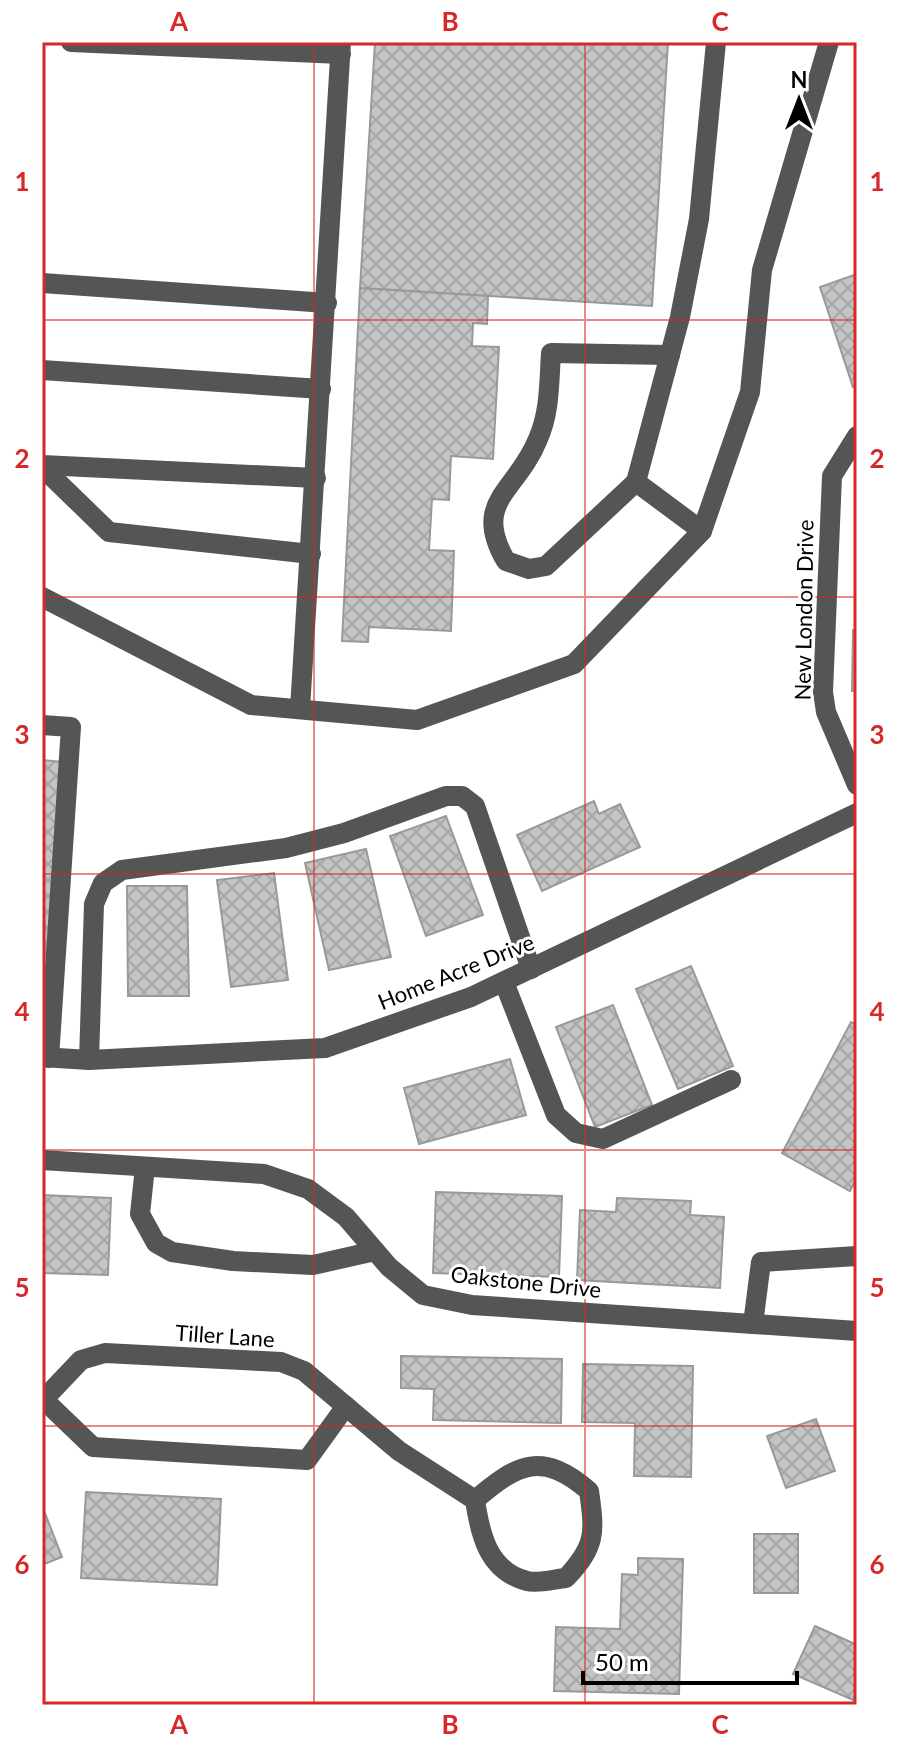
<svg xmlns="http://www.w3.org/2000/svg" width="899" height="1747" font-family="Lato,sans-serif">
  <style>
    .building { fill: url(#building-cross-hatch); stroke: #999; stroke-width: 2 }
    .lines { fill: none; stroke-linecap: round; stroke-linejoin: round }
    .minor { stroke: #555; stroke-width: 20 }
    .grid { fill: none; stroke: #d62828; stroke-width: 2; stroke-opacity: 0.55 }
    .labels { text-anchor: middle; stroke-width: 6; stroke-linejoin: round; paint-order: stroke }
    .street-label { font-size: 22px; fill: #000; stroke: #fff }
    .neatline { fill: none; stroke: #d62828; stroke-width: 3 }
    .grid-label { font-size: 26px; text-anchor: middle; font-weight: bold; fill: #d62828 }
  </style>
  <defs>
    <pattern id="building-cross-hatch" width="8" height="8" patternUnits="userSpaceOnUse" patternTransform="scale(2)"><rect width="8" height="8" fill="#c4c4c4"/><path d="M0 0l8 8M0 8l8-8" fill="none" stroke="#a7a7a7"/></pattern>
  </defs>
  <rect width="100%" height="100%" fill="#fff"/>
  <g class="building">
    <path d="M375 42H668L652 306 360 288Z"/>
    <path d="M857 274V385L853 387 820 287Z"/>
    <path d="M360 288 488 296 487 324 473 323 472 346 499 347 493 459 451 456 449 500 432 499 429 550 454 551 451 631 369 627 368 642 342 641Z"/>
    <path d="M853 630H857V691H852Z"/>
    <path d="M42 760 62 762 50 957 42 956Z"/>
    <path d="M594 801 599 814 620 804 640 847 542 891 517 835Z"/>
    <path d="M446 816 483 915 426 936 390 836Z"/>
    <path d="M366 849 391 957 329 970 305 863Z"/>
    <path d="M274 873 288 980 231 987 217 880Z"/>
    <path d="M127 886H187L189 996H128Z"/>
    <path d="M691 966 733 1066 678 1089 636 989Z"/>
    <path d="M613 1005 652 1105 595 1127 556 1027Z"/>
    <path d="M851 1022 857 1025V1177L850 1191 782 1153Z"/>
    <path d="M510 1059 526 1115 419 1144 404 1088Z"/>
    <path d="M436 1192 562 1196 559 1277 433 1273Z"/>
    <path d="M42 1195 111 1198 108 1275 42 1273Z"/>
    <path d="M617 1198 691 1201 690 1215 724 1217 720 1288 577 1280 580 1210 616 1212Z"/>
    <path d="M401 1356 562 1359 561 1423 433 1420 434 1389 401 1388Z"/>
    <path d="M583 1364 693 1366 691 1477 634 1476 635 1423 582 1422Z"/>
    <path d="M816 1419 835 1471 786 1488 767 1436Z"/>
    <path d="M86 1492 221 1499 217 1585 81 1578Z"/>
    <path d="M43 1508 62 1557 42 1565V1509Z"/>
    <rect x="754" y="1534" width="44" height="59"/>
    <path d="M638 1558 683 1559 679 1694 554 1691 556 1627 620 1629 622 1574 638 1575Z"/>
    <path d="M815 1626 857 1645V1691L853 1700 793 1674Z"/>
  </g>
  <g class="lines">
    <g class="minor">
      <path d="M71 42 341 54"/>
      <path d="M42 283 327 303"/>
      <path d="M42 370 321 389"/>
      <path d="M857 436 832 476 823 692 826 712 857 785"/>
      <path d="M42 465 316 478"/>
      <path d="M42 467 109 532 311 554"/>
      <path d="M636 482 546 566 529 569 506 561C471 501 517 492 538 439 550 412 549 383 551 353L670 355"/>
      <path d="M702 531 636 482 680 317 699 219 716 42"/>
      <path d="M42 597 251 705 417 720 574 664 702 531 750 392 762 270 829 42"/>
      <path d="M300 709 341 42"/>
      <path d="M42 725 71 727 49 1058"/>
      <path d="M504 982 556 1115 576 1133 603 1139 731 1080"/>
      <path d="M42 1057 89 1060 325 1048 471 997 857 813"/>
      <path d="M89 1060 94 904 103 883 122 870 286 848 344 833 446 796H462L475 806 531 969"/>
      <path d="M42 1160 264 1174 308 1189 346 1217 389 1267 423 1295 472 1305 857 1331"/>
      <path d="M145 1167 140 1214 156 1243 172 1252 233 1261 313 1265 375 1251"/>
      <path d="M753 1324 761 1262 857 1256"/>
      <path d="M43 1399 93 1447 307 1460 346 1406"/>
      <path d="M42 1401 81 1360 105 1353 281 1362 304 1371 399 1451 475 1500C480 1534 488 1571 527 1581 538 1584 555 1579 566 1578 596 1546 595 1533 589 1491 542 1451 518 1463 475 1500"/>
    </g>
  </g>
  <path class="grid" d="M314 42V1705M585 42V1705M42 320H857M42 597H857M42 874H857M42 1150H857M42 1426H857"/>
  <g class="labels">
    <g class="street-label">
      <text transform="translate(804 610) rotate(-89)" y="8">New London Drive</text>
      <text transform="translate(456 972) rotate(-22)" y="8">Home Acre Drive</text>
      <text transform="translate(526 1282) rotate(6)" y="8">Oakstone Drive</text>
      <text transform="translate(225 1336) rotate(4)" y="8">Tiller Lane</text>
    </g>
  </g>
  <rect width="899" height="1747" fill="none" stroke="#ffffff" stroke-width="88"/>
  <g transform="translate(799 100)" stroke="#ffffff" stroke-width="6" paint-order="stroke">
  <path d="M0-6L14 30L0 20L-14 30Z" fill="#000000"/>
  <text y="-12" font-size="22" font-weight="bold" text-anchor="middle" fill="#000000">N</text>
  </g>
  <path d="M583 1671v12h214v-12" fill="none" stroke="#000000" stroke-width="4"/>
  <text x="595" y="1671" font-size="24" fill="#000000" stroke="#ffffff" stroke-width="6" paint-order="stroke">50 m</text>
  <rect x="44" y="44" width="811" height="1659" class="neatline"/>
  <g class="grid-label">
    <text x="179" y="31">A</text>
    <text x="450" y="31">B</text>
    <text x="720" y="31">C</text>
    <text x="22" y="191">1</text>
    <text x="877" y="191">1</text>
    <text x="22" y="468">2</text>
    <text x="877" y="468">2</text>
    <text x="22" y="744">3</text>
    <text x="877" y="744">3</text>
    <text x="22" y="1021">4</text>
    <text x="877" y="1021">4</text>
    <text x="22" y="1297">5</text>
    <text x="877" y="1297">5</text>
    <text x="22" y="1574">6</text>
    <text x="877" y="1574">6</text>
    <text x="179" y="1734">A</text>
    <text x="450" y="1734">B</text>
    <text x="720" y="1734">C</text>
  </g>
</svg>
